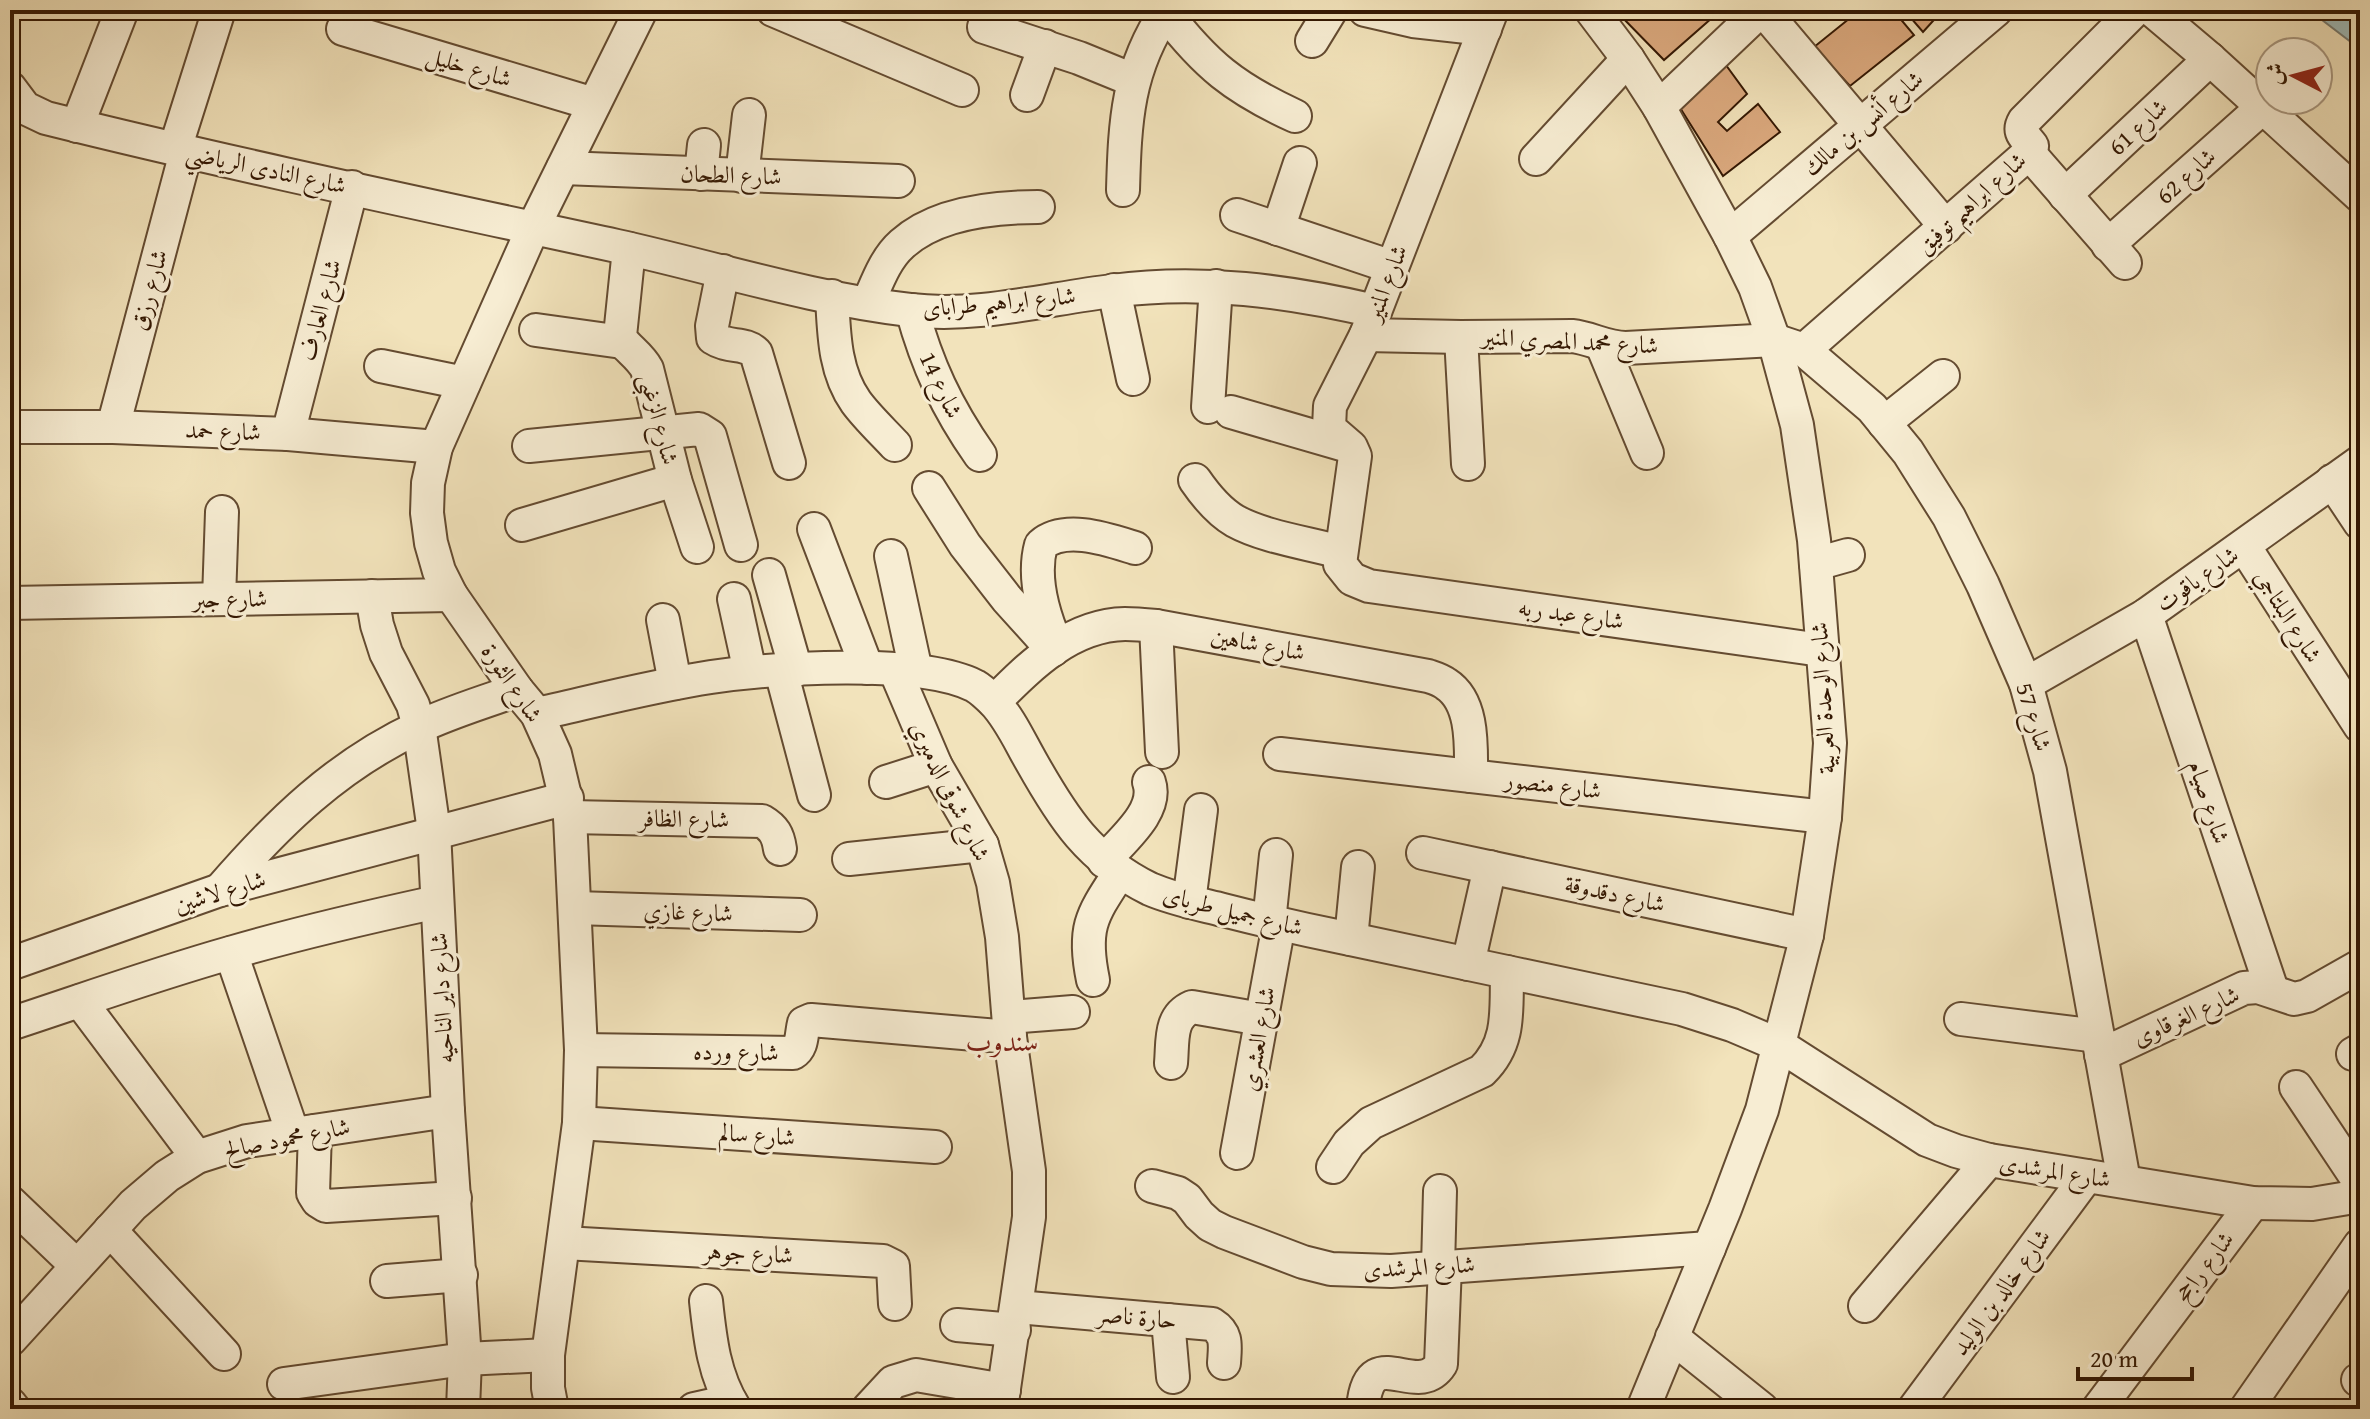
<svg xmlns="http://www.w3.org/2000/svg" width="2370" height="1419" font-family="'Gentium Book Plus',Amiri,serif">
  <style>
    .water { fill: #9fbcba; stroke: #747a71; stroke-width: 2 }
    .building { fill: #daa87d; stroke: #341803; stroke-width: 2 }
    .lines { fill: none; stroke-linecap: round; stroke-linejoin: round }
    .minor-casing { stroke: #644b31; stroke-width: 36 }
    .minor { stroke: #f7edd3; stroke-width: 32 }
    .labels { text-anchor: middle; stroke-width: 6; stroke-linejoin: round; paint-order: stroke }
    .street-label { font-size: 24px; fill: #341803; stroke: #f7edd3 }
    .quarter-label { font-size: 28px; fill: #7a1f14; stroke: #f7edd3 }
  </style>
  <rect width="100%" height="100%" fill="#f2e3bb"/>
  <filter id="stains"><feTurbulence type="fractalNoise" baseFrequency=".0025" numOctaves="4"/><feColorMatrix values="0 0 0 0 .2 0 0 0 0 .09 0 0 0 0 .02 0 0 0 .5 -.17"/></filter>
  <radialGradient id="worn" r=".72"><stop offset=".6" stop-color="#630" stop-opacity="0"/><stop offset="1" stop-color="#630" stop-opacity=".3"/></radialGradient>
  <path class="water" d="M2309 10H2360V49Z"/>
  <g class="building">
    <path d="M1615 10H1721L1664 60Z"/>
    <path d="M1860 10H1893L1914 35 1850 86 1814 47Z"/>
    <path d="M1904 10H1943L1923 32Z"/>
    <path d="M1723 61 1747 94 1718 122 1727 131 1758 104 1780 132 1723 176 1677 103Z"/>
  </g>
  <g class="lines">
    <g class="minor-casing">
      <g id="minor">
        <path d="M773 10 962 90"/>
        <path d="M1365 10 1413 21 1485 29"/>
        <path d="M1492 10 1366 335 1330 406 1329 428 1351 447 1355 456 1340 564 1352 579 1369 586 1821 650"/>
        <path d="M1591 10 1628 59 1659 107 1730 236 1755 287 1774 340 1797 425 1814 540 1830 743 1825 817 1807 935 1762 1110 1725 1209 1643 1409"/>
        <path d="M1763 10 1946 227"/>
        <path d="M2152 10 2210 59 2360 196"/>
        <path d="M1165 12C1206 65 1234 88 1295 116"/>
        <path d="M984 27 1079 58 1133 80"/>
        <path d="M343 29 594 104"/>
        <path d="M1312 41 1331 10"/>
        <path d="M10 88 25 108 46 118C235 165 427 205 617 246 712 267 813 299 910 310 977 318 1046 299 1112 291 1201 279 1289 291 1375 311"/>
        <path d="M1027 95 1045 46"/>
        <path d="M1659 107 1761 10"/>
        <path d="M77 126 122 10"/>
        <path d="M175 149 219 10"/>
        <path d="M2029 153 2125 263"/>
        <path d="M1536 159 1628 59"/>
        <path d="M563 168 898 181"/>
        <path d="M701 174 704 145"/>
        <path d="M742 176 749 115"/>
        <path d="M1123 190C1125 121 1127 69 1167 10"/>
        <path d="M2065 195 2210 59"/>
        <path d="M1237 215 1392 267"/>
        <path d="M1278 229 1300 163"/>
        <path d="M1730 236 1996 10"/>
        <path d="M2108 245 2263 107"/>
        <path d="M629 249 620 336C624 347 639 354 647 369L675 480 697 547"/>
        <path d="M723 271 712 326 713 338C730 349 744 341 756 353L789 463"/>
        <path d="M1114 290 1133 379"/>
        <path d="M832 296C834 333 834 371 856 402 867 417 882 431 895 445"/>
        <path d="M868 303C877 283 885 259 902 244 936 213 994 207 1038 207"/>
        <path d="M912 310C927 365 947 408 980 455"/>
        <path d="M536 330 622 342"/>
        <path d="M1366 335 1461 337 1572 336C1591 338 1606 348 1626 348L1774 340 1804 350 1872 408 1908 452 1949 517 1983 585 2026 684 2050 771 2124 1181"/>
        <path d="M1461 337 1468 464"/>
        <path d="M1602 345 1647 453"/>
        <path d="M1804 350 2029 153 2032 146C2026 137 2017 133 2024 121L2135 10"/>
        <path d="M381 366 464 383"/>
        <path d="M1208 407 1216 286"/>
        <path d="M1231 412 1348 446"/>
        <path d="M1884 423 1943 376"/>
        <path d="M10 427H113L288 434 436 447"/>
        <path d="M113 427 186 152"/>
        <path d="M288 434 352 187"/>
        <path d="M529 446 699 429 710 436 741 545"/>
        <path d="M1195 480C1206 496 1218 511 1235 521 1264 537 1308 543 1340 552"/>
        <path d="M2332 481 2360 523"/>
        <path d="M929 488 965 545 1007 599 1053 650"/>
        <path d="M522 525 675 480"/>
        <path d="M814 529 867 668"/>
        <path d="M2244 546 2360 726"/>
        <path d="M891 556 916 671"/>
        <path d="M1816 564 1848 555"/>
        <path d="M769 575 796 670"/>
        <path d="M372 596 377 625 386 653 413 705 419 726 434 831 448 1111 465 1359 463 1409"/>
        <path d="M219 599 222 512"/>
        <path d="M734 599 750 672"/>
        <path d="M10 603 451 595"/>
        <path d="M2146 615 2272 990"/>
        <path d="M663 620 675 683"/>
        <path d="M1156 626 1162 752"/>
        <path d="M1056 644C1043 614 1032 578 1041 545 1065 524 1109 540 1135 548"/>
        <path d="M895 670 936 766 982 845 993 883 1002 937 1010 1037 1029 1171V1217L1001 1409"/>
        <path d="M781 671 814 795"/>
        <path d="M2026 684 2146 615 2360 462"/>
        <path d="M994 702C1030 666 1070 625 1125 624 1135 624 1146 625 1156 626L1428 676C1434 678 1441 680 1446 684 1474 702 1471 747 1471 776"/>
        <path d="M537 714C595 701 652 686 711 677 774 668 919 658 975 686 982 690 989 697 994 702 1010 719 1020 742 1031 761 1063 818 1089 859 1150 889 1173 899 1199 904 1223 910 1262 920 1301 929 1341 937 1455 961 1568 985 1682 1009L1732 1025 1779 1045 1927 1140 1956 1151 1989 1160 2253 1203 2312 1204 2360 1196"/>
        <path d="M1280 754 1825 817"/>
        <path d="M886 782 936 766"/>
        <path d="M570 817 762 821C774 828 778 835 780 849"/>
        <path d="M1423 853 1807 935"/>
        <path d="M849 859 982 845"/>
        <path d="M1104 861C1122 840 1159 811 1149 782"/>
        <path d="M220 890C278 823 337 765 419 727 450 712 485 702 517 690"/>
        <path d="M1189 902 1201 810"/>
        <path d="M575 908 800 915"/>
        <path d="M1269 922 1276 855"/>
        <path d="M1351 939 1358 867"/>
        <path d="M231 953 293 1134"/>
        <path d="M10 964 220 890 567 798"/>
        <path d="M1468 964 1490 867"/>
        <path d="M1093 980C1082 927 1092 915 1120 872"/>
        <path d="M80 1001 197 1157"/>
        <path d="M1009 1017 1073 1012"/>
        <path d="M1961 1019 2098 1036"/>
        <path d="M10 1024C83 1000 156 974 230 953 298 933 368 917 437 902"/>
        <path d="M581 1050 793 1053C803 1047 801 1034 804 1023L811 1020 1010 1037"/>
        <path d="M2353 1054 2360 1050"/>
        <path d="M2101 1055 2244 988 2258 987 2294 999 2307 996 2360 966"/>
        <path d="M1171 1063C1173 1041 1169 1017 1192 1007L1261 1019"/>
        <path d="M2296 1087 2360 1183"/>
        <path d="M579 1123 935 1147"/>
        <path d="M315 1131 313 1193 318 1201 326 1206 455 1198"/>
        <path d="M1237 1153 1279 924"/>
        <path d="M1333 1167 1349 1143 1371 1123 1482 1071C1511 1043 1506 1010 1507 972"/>
        <path d="M1152 1186 1178 1193 1187 1199 1199 1215 1210 1225 1224 1232 1303 1262 1331 1269 1391 1271 1709 1248"/>
        <path d="M10 1202 77 1266"/>
        <path d="M110 1230 224 1354"/>
        <path d="M564 1243 883 1261 893 1266 895 1304"/>
        <path d="M1438 1267 1440 1191"/>
        <path d="M387 1281 461 1275"/>
        <path d="M706 1301C710 1339 714 1376 735 1409"/>
        <path d="M1865 1306 1989 1160"/>
        <path d="M1017 1307 1212 1324C1228 1334 1225 1346 1224 1363"/>
        <path d="M1168 1320 1173 1377"/>
        <path d="M957 1325 1014 1330"/>
        <path d="M1672 1337 1762 1409"/>
        <path d="M10 1340 133 1205 167 1176 197 1157 247 1141 448 1111"/>
        <path d="M2358 1380 2360 1381"/>
        <path d="M284 1384 465 1359 548 1355"/>
        <path d="M10 1404 14 1409"/>
        <path d="M552 1409 548 1388V1355L579 1123 581 1050 570 817 555 754 537 714 517 690 451 595 439 571 431 543 427 513 428 483 436 447 533 228 641 10"/>
        <path d="M694 1409 730 1401"/>
        <path d="M868 1409 893 1382 916 1375 1004 1390"/>
        <path d="M1363 1409C1368 1337 1417 1402 1441 1364L1445 1266"/>
        <path d="M1914 1409 2087 1176"/>
        <path d="M2098 1409 2253 1203"/>
        <path d="M2246 1409 2360 1245"/>
      </g>
    </g>
    <use href="#minor" class="minor"/>
  </g>
  <g class="labels">
    <g class="street-label">
      <text transform="translate(469 67) rotate(17)" y="8">شارع خليل</text>
      <text transform="translate(1863 123) rotate(-40)" y="8">شارع أنس بن مالك</text>
      <text transform="translate(2138 127) rotate(-43)" y="8">شارع 61</text>
      <text transform="translate(266 169) rotate(12)" y="8">شارع النادى الرياضي</text>
      <text transform="translate(731 175) rotate(2)" y="8">شارع الطحان</text>
      <text transform="translate(2186 176) rotate(-42)" y="8">شارع 62</text>
      <text transform="translate(1971 203) rotate(-42)" y="8">شارع ابراهيم توفيق</text>
      <text transform="translate(1386 283) rotate(-69)" y="8">شارع المنير</text>
      <text transform="translate(149 290) rotate(-75)" y="8">شارع رزق</text>
      <text transform="translate(999 302) rotate(-5)" y="8">شارع ابراهيم طراباى</text>
      <text transform="translate(320 310) rotate(-75)" y="8">شارع العارف</text>
      <text transform="translate(1570 341) rotate(3)" y="8">شارع محمد المصري المنير</text>
      <text transform="translate(941 385) rotate(65)" y="8">شارع 14</text>
      <text transform="translate(659 419) rotate(75)" y="8">شارع الزغبى</text>
      <text transform="translate(223 431) rotate(2)" y="8">شارع حمد</text>
      <text transform="translate(2197 579) rotate(-35)" y="8">شارع ياقوت</text>
      <text transform="translate(230 599) rotate(-1)" y="8">شارع جبر</text>
      <text transform="translate(1571 614) rotate(8)" y="8">شارع عبد ربه</text>
      <text transform="translate(2288 616) rotate(58)" y="8">شارع البلتاجي</text>
      <text transform="translate(1258 644) rotate(11)" y="8">شارع شاهين</text>
      <text transform="translate(512 683) rotate(56)" y="8">شارع الثورة</text>
      <text transform="translate(1823 698) rotate(-93)" y="8">شارع الوحدة العربية</text>
      <text transform="translate(2034 717) rotate(73)" y="8">شارع 57</text>
      <text transform="translate(1553 785) rotate(7)" y="8">شارع منصور</text>
      <text transform="translate(950 791) rotate(64)" y="8">شارع شوقى الدميري</text>
      <text transform="translate(2209 802) rotate(72)" y="8">شارع صيام</text>
      <text transform="translate(684 819) rotate(1)" y="8">شارع الظافر</text>
      <text transform="translate(220 892) rotate(-17)" y="8">شارع لاشين</text>
      <text transform="translate(1615 894) rotate(12)" y="8">شارع دقدوقة</text>
      <text transform="translate(1233 911) rotate(14)" y="8">شارع جميل طرباى</text>
      <text transform="translate(688 912) rotate(2)" y="8">شارع غازي</text>
      <text transform="translate(442 998) rotate(-93)" y="8">شارع داير الناحيه</text>
      <text transform="translate(2186 1016) rotate(-24)" y="8">شارع الغرقاوى</text>
      <text transform="translate(1258 1039) rotate(-80)" y="8">شارع العشري</text>
      <text transform="translate(736 1052) rotate(1)" y="8">شارع ورده</text>
      <text transform="translate(757 1135) rotate(4)" y="8">شارع سالم</text>
      <text transform="translate(287 1138) rotate(-11)" y="8">شارع محمود صالح</text>
      <text transform="translate(2055 1171) rotate(9)" y="8">شارع المرشدى</text>
      <text transform="translate(748 1253) rotate(3)" y="8">شارع جوهر</text>
      <text transform="translate(1419 1267) rotate(-3)" y="8">شارع المرشدى</text>
      <text transform="translate(2204 1267) rotate(-53)" y="8">شارع راجح</text>
      <text transform="translate(2001 1292) rotate(-54)" y="8">شارع خالد بن الوليد</text>
      <text transform="translate(1137 1317) rotate(5)" y="8">حارة ناصر</text>
    </g>
    <g class="quarter-label">
      <text x="1002" y="1051">سندوب</text>
    </g>
  </g>
  <rect width="2370" height="1419" fill="none" stroke="#f2e3bb" stroke-width="40"/>
  <rect x="12" y="12" width="2346" height="1395" fill="none" stroke="#341803" stroke-width="4"/>
  <rect x="20" y="20" width="2330" height="1379" fill="none" stroke="#341803" stroke-width="2"/>
  <g transform="translate(2294 76) rotate(276)"><circle r="38" fill="#f7edd3" stroke="#a99880" stroke-width="2"/>
  <path d="M0-6L14 30L0 20L-14 30Z" fill="#8f2418"/>
  <text y="-12" font-size="22" font-weight="bold" text-anchor="middle" fill="#341803">ش</text>
  </g>
  <path d="M2078 1367v12h114v-12" fill="none" stroke="#341803" stroke-width="4"/>
  <text x="2090" y="1367" font-size="24" fill="#341803" stroke="#f7edd3" stroke-width="6" paint-order="stroke">20 m</text>
  <rect width="100%" height="100%" filter="url(#stains)"/>
  <rect width="100%" height="100%" fill="url(#worn)"/>
</svg>
